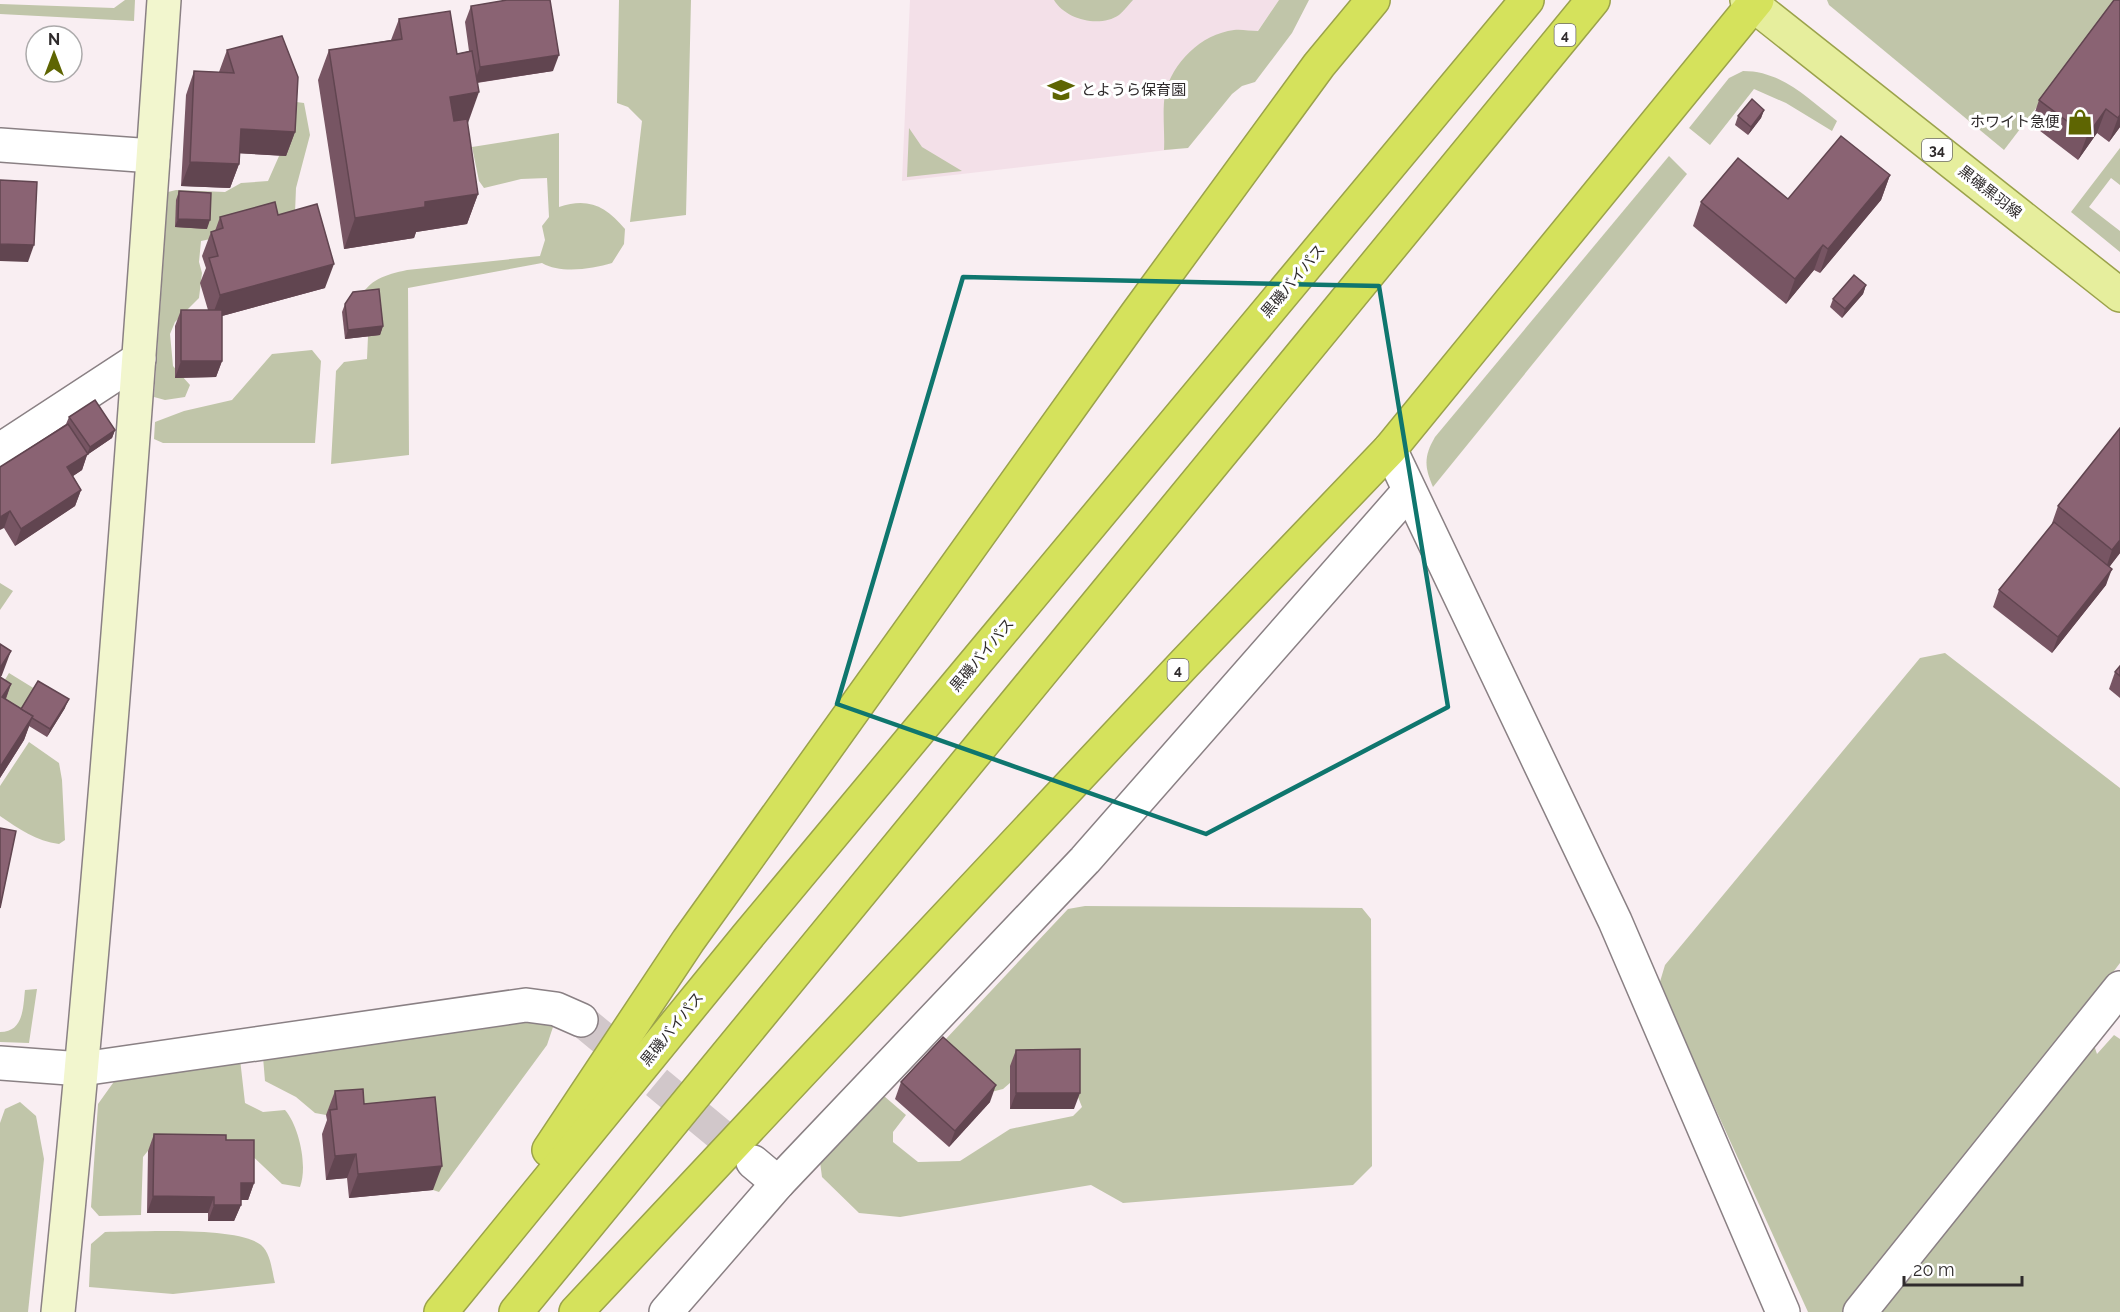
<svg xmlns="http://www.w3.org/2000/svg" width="2120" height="1312" font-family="Raleway,'Noto Sans JP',sans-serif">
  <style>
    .built { fill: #f3e0e8 }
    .green { fill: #c0c5a9 }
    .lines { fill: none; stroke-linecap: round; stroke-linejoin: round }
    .street-tunnel { stroke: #d1c7ca; stroke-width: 33; stroke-dasharray: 33 16; stroke-linecap: butt }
    .street-casing { stroke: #8a8084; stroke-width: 36 }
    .secondary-casing { stroke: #8a8084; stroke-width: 36 }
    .primary-casing { stroke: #9ba24b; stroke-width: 36 }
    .highway-casing { stroke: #9ba24b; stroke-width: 36 }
    .street { stroke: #fff; stroke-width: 33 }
    .secondary { stroke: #f2f6ce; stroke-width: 33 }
    .primary { stroke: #e6ee9d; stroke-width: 33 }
    .highway { stroke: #d5e25c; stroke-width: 33 }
    .wall { fill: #775563 }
    .shaded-wall { fill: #614550 }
    .building { fill: #8a6373; stroke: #614550; stroke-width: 1.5 }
    .marked { fill: none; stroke: #0f766e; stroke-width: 4.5; stroke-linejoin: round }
    .labels { text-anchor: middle; stroke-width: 6; stroke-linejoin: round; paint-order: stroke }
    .shield { fill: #fff; stroke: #6d6b6b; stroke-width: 1.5 }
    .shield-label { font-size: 14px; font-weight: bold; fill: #2f2b2c }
    .poi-label { font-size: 15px; fill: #2f2b2c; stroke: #fff; text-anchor: start }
    .street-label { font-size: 15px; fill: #2f2b2c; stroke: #fff }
  </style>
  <rect width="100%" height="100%" fill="#f9eef2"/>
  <path class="built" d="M910 0H1279L1176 149 902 181Z"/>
  <g class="green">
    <path d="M125 0H135L134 21 0 14V4L114 8Z"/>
    <path d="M619 0H691L686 215 630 222 642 121 628 107 617 103Z"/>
    <path d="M1054 0H1133C1129 4 1124 11 1119 15 1100 28 1066 20 1054 0Z"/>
    <path d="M1279 0H1309L1292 33 1255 82 1242 86 1232 94 1188 148 1164 150C1165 133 1162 111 1165 94 1172 63 1201 34 1234 30 1241 29 1250 31 1258 31Z"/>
    <path d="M1827 0H2119L2004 150 1829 5Z"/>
    <path d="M1743 71C1782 71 1807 98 1837 121L1832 131 1786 103 1754 89 1710 145 1689 128 1729 78Z"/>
    <path d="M289 101 304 103 310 135 296 188 295 213 278 225 201 241 199 262 202 273 199 298 175 322 170 334 173 366 190 385 185 397 165 400 154 397 168 192 176 190 225 192 241 183 268 181 283 147Z"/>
    <path d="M909 128 922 147 962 171 907 177Z"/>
    <path d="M559 133V207C588 197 606 206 625 229L624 244 612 263C592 269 561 274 542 263L408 288 409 455 331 464 336 371 344 362 367 359 368 336 359 300C369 279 385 275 407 270L540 256 545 240 542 226 549 217 547 178 521 179 484 188 479 181 472 147Z"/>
    <path d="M2120 148V185L2111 178 2089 207 2120 231V252L2071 212Z"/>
    <path d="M1669 156 1687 174 1433 487C1424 466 1424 456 1435 437Z"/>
    <path d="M312 350 321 361 315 443H163L154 439 155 422 184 411 232 400 272 354Z"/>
    <path d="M0 583 13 591 0 610Z"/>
    <path d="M1945 653 2120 788V963L2083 1012 2097 1054 2114 1035 2120 1039V1312H1808L1659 985 1665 965 1920 658Z"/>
    <path d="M9 673 35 689 14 723 0 688Z"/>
    <path d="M29 742 59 763 62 780 65 840 59 844C36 841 19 829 0 816V786Z"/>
    <path d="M1085 906 1362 908 1371 919 1372 1166 1353 1185 1123 1203 1091 1185 900 1217 859 1213 822 1177 820 1162 884 1096 906 1115 893 1132V1142L918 1162 960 1161 1010 1129 1073 1116 1082 1107 1068 1072 1019 1075 1003 1089 987 1093 944 1041 1068 909Z"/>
    <path d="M37 989 29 1043 0 1042V1032C24 1032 23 1007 25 990Z"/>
    <path d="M524 1022H543L553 1027 547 1045 439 1192 433 1190 354 1113 326 1115 315 1113 296 1097 265 1081 263 1057Z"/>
    <path d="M240 1059 245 1103 263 1112 285 1110C299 1126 308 1166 300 1187L282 1184 247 1151 151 1147 143 1157 141 1215 99 1216 91 1207 98 1104 118 1076Z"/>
    <path d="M20 1102 36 1116 44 1159 28 1312H0V1123L5 1109Z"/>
    <path d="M105 1232C137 1232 238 1226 261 1245 271 1253 272 1272 275 1283L173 1294 89 1287 91 1244Z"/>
  </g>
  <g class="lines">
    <path class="street-tunnel" d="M581 1020 753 1162"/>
    <g class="street-casing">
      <g id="street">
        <path d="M0 145 153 156"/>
        <path d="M1390 449 1615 921 1783 1312"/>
        <path d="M0 450 139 359"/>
        <path d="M0 1063 82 1069 526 1005 556 1009 581 1020"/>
        <path d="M753 1162 778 1183"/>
        <path d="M666 1312 778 1183 1085 860 1409 491"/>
        <path d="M1860 1312 2120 988"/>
      </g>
    </g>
    <g class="secondary-casing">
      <path id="secondary" d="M58 1312C102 875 134 438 164 0"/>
    </g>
    <g class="primary-casing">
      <path id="primary" d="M1747 0 2120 295"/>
    </g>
    <g class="highway-casing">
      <g id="highway">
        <path d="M549 1150 688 941 1136 315 1319 65 1373 0"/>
        <path d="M441 1312 747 937 1527 0"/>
        <path d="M516 1312 1593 0"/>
        <path d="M576 1312 1185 663 1390 449 1757 0"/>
      </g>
    </g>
    <use href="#street" class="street"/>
    <use href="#secondary" class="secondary"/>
    <use href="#primary" class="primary"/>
    <use href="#highway" class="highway"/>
  </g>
  <g class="wall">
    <path d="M2114 0 2120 127 2109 142 2097 133 2078 160 2031 124 2039 100Z"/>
    <path d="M471 6 553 71 477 83 467 123 478 194 467 224 416 232 414 238 344 249 318 80 329 50 391 40 399 19 457 54 469 51 465 22Z"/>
    <path d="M227 50 295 132 286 156 240 153 239 164 230 188 181 186 186 95 194 71 219 72Z"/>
    <path d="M1764 110 1761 118 1748 135 1735 125 1738 116Z"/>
    <path d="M1890 175 1881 200 1820 273 1814 270 1786 304 1693 226 1701 202 1788 199Z"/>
    <path d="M179 191 207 229 175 227 176 200Z"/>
    <path d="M278 215 325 288 222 316V361L216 377 175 378V326L181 310H208L200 283 206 268 202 256 211 232 215 231 220 217Z"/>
    <path d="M1866 285 1863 294 1842 318 1830 307 1833 299Z"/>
    <path d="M345 304 383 326 380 335 345 339 342 312Z"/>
    <path d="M69 417 115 430 112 438 87 455 82 470 73 476 81 490 75 506 15 546 4 528 0 467 66 424Z"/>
    <path d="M2120 428V553L2109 567 2106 585 2052 653 1993 607 1999 590 2051 526 2058 506Z"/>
    <path d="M0 644 2 675 0 677 11 684 6 699 21 709 65 708 47 737 29 726 24 740 0 778Z"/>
    <path d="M2120 666V698L2109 689 2115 672Z"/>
    <path d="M1016 1050 1074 1109H1010V1066Z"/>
    <path d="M901 1082 990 1102 949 1147 895 1099Z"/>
    <path d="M335 1091 364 1104 433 1190 349 1198 347 1178 326 1180 322 1134 327 1120 326 1115Z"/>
    <path d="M154 1134 226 1140 254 1183 248 1200H241V1205L234 1221H208V1213H147L148 1151Z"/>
  </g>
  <g class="shaded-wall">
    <path d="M559 55 553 71 474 83 480 67Z"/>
    <path d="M479 92 468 123 439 128 450 97Z"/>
    <path d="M2106 109 2097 133 2078 160 2087 136Z"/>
    <path d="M1764 110 1761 118 1748 135 1751 127Z"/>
    <path d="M2120 115V127L2109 142 2118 118Z"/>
    <path d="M241 129 295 132 286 156 232 153Z"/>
    <path d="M190 162 239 164 230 188 181 186Z"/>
    <path d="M1890 175 1881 200 1820 273 1828 249Z"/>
    <path d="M478 194 467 224 416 232 414 238 344 249 355 218 425 202Z"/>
    <path d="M178 219 210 220 207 229 175 227Z"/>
    <path d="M0 244 34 245 28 262 0 261Z"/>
    <path d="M1823 245 1814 270 1786 304 1795 279Z"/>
    <path d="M334 264 325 288 211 319 220 295Z"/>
    <path d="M1866 285 1863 294 1842 318 1845 309Z"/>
    <path d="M383 326 380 335 345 339 348 330Z"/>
    <path d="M181 361H222L216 377 175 378Z"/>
    <path d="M115 430 112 438 87 455 82 470 61 484 67 467 87 454 90 447Z"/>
    <path d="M81 490 75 506 15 546 21 529Z"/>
    <path d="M10 511 4 528 0 530V517Z"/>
    <path d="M2120 540V553L2104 574 2112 550Z"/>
    <path d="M2112 569 2106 585 2052 653 2058 637Z"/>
    <path d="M11 651 2 675 0 678V668Z"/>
    <path d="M11 684 2 708V697Z"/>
    <path d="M69 699 65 708 47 737 50 729Z"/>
    <path d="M33 716 24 740 0 778V767Z"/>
    <path d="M996 1085 990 1102 949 1147 955 1131Z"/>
    <path d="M1016 1093H1080L1074 1109H1010Z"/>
    <path d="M356 1154 347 1178 326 1180 335 1156Z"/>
    <path d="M442 1166 433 1190 349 1198 358 1174Z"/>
    <path d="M241 1183H254L248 1200H234Z"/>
    <path d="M153 1196 214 1197 208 1213H147Z"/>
    <path d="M214 1205H241L234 1221H208Z"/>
  </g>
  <g class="building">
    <path d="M507 0H550L559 55 480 67 471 6Z"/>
    <path d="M2114 0H2120V115L2118 118 2106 109 2087 136 2039 100Z"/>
    <path d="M450 11 457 54 472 51 479 92 450 97 454 121 467 119 478 194 425 202V207L355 218 329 50 402 39 399 19Z"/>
    <path d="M282 36 298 77 295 132 241 129 239 164 190 162 194 71 234 73 227 50Z"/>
    <path d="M1752 99 1764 110 1751 127 1738 116Z"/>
    <path d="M1841 136 1890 175 1828 249 1823 245 1795 279 1701 202 1738 158 1788 199Z"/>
    <path d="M0 180 37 182 34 245 0 244Z"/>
    <path d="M179 191 211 193 210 220 178 219Z"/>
    <path d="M275 202 278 215 317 204 334 264 220 295 209 258 218 256 211 232 223 228 220 217Z"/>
    <path d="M1854 275 1866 285 1845 309 1833 299Z"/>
    <path d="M379 289 383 326 348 330 345 304 353 292Z"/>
    <rect x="181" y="310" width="41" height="51"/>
    <path d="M95 400 115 430 90 447 69 417Z"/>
    <path d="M68 424 88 454 67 467 81 490 21 529 10 511 0 517V467Z"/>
    <path d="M2120 428V540L2112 550 2058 506Z"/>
    <path d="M2054 522 2112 569 2058 637 1999 590Z"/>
    <path d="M0 644 11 651 0 668Z"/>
    <path d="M2120 666V676L2115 672Z"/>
    <path d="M0 677 11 684 2 697 33 716 0 767Z"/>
    <path d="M38 681 69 699 50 729 32 718 33 716 21 709Z"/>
    <path d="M0 828 16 831 0 908Z"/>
    <path d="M943 1037 996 1085 955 1131 901 1082Z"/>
    <path d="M1080 1049V1093H1016V1050Z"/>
    <path d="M363 1089 364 1104 435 1097 442 1166 358 1174 356 1154 335 1156 330 1110 337 1109 335 1091Z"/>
    <path d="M154 1134 226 1135V1140H254V1183H241V1205H214V1197L153 1196Z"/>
  </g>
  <path class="marked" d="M963 277 1379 286 1448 707 1206 834 837 704Z"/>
  <defs>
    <g id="school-bare" transform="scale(2.07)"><path d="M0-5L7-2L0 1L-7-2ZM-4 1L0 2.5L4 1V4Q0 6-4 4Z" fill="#5e6502" stroke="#fff" stroke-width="2.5" paint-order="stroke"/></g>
    <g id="shop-bare" transform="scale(2.07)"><path d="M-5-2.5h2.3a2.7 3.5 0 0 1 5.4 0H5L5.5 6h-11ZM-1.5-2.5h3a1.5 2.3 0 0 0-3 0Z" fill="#5e6502" stroke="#fff" stroke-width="2.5" paint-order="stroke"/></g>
  </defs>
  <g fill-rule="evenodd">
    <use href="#school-bare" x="1061" y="90"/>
    <use href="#shop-bare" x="2080" y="122"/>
  </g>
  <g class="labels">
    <g class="shield">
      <rect x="1554.5" y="24" width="21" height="22" rx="4.5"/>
      <rect x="1922" y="139" width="30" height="22" rx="4.5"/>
      <rect x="1167.5" y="659" width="21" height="22" rx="4.5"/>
    </g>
    <g class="shield-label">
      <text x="1565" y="40">4</text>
      <text x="1937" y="155">34</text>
      <text x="1178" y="675">4</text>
    </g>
    <g class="poi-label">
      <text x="1081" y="95">とようら保育園</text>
      <text x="2060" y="127" text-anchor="end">ホワイト急便</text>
    </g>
    <g class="street-label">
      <text transform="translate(1990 192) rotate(38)" y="5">黒磯黒羽線</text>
      <text transform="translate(1293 281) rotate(-50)" y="5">黒磯バイパス</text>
      <text transform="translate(982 655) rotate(-50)" y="5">黒磯バイパス</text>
      <text transform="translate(672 1029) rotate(-51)" y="5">黒磯バイパス</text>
    </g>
  </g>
  <g transform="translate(54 54)"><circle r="28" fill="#ffffff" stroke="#acaaab" stroke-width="1.5"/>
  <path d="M0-4.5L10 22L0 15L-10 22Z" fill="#5e6502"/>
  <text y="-9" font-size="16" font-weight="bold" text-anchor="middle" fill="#2f2b2c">N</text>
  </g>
  <path d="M1904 1276v9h118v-9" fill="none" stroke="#2f2b2c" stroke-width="3"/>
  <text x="1913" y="1276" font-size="18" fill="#2f2b2c" stroke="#ffffff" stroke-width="4.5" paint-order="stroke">20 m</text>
</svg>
